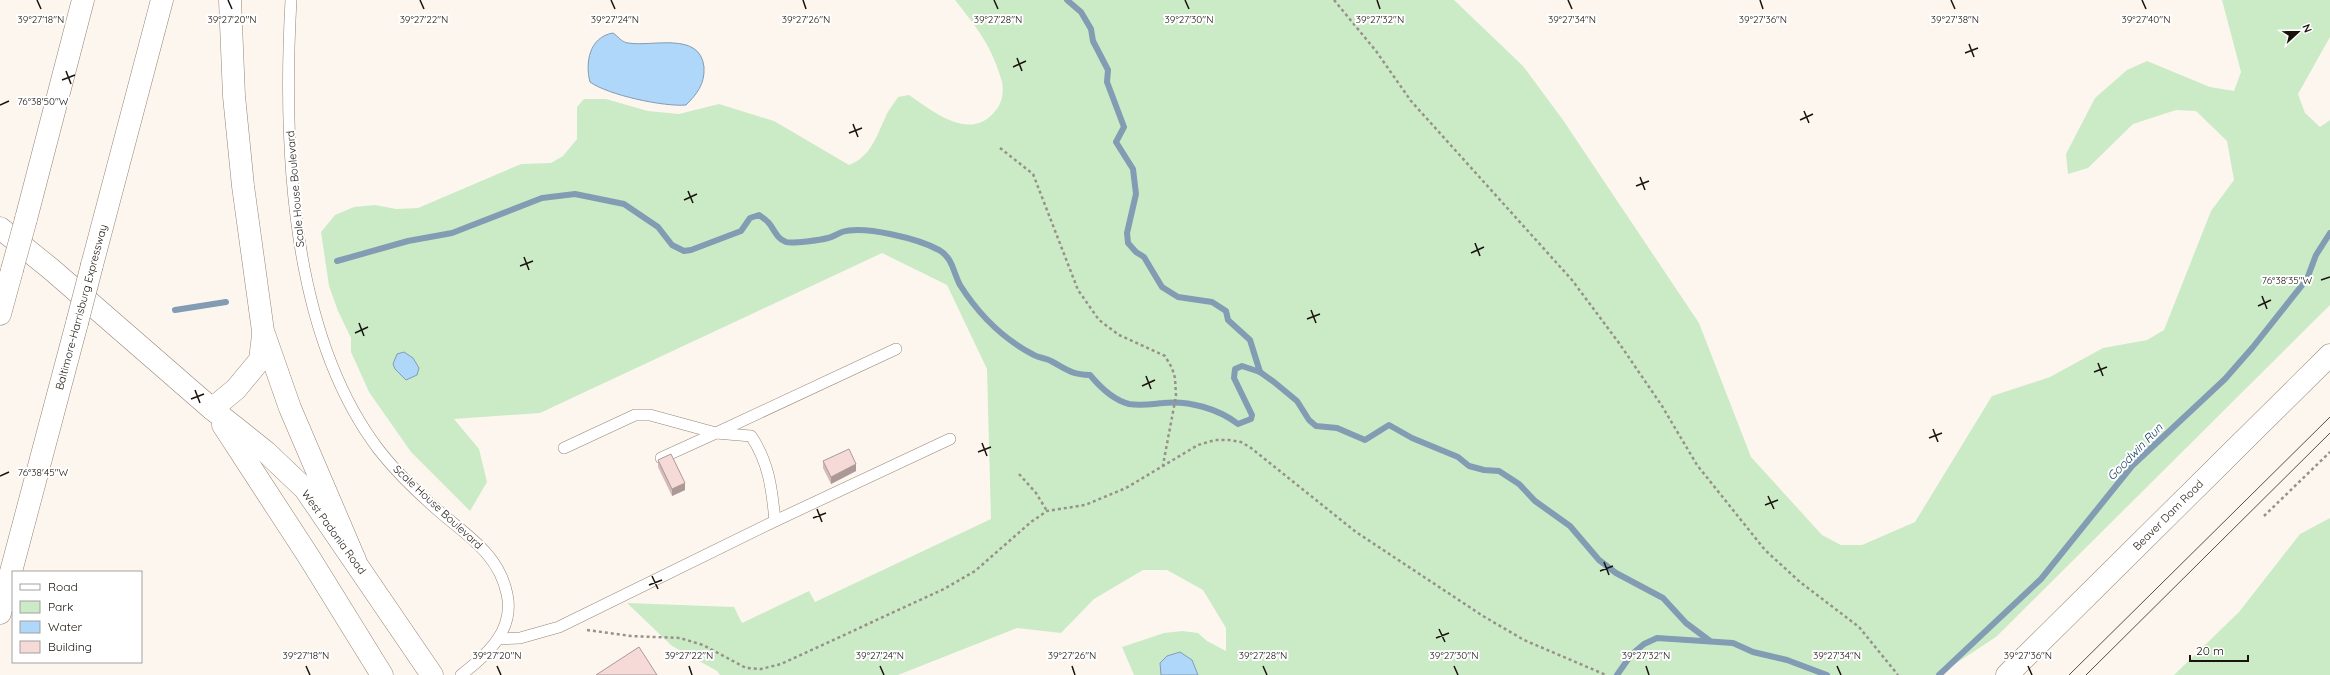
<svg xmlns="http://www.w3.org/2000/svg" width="2330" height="675" font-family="Quicksand,sans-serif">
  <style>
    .green { fill: #cbebc7 }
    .water { fill: #afd7fa; stroke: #829cb3 }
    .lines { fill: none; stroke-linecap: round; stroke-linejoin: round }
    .stream { stroke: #829cb3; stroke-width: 6 }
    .service-casing { stroke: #968475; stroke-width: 12 }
    .secondary-casing { stroke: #968475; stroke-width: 23 }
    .primary-casing { stroke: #968475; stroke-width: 23 }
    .motorway-casing { stroke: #968475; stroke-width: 23 }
    .path { stroke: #98918a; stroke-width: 2.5; stroke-dasharray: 3 3; stroke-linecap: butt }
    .service { stroke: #fff; stroke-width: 11 }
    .secondary { stroke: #fff; stroke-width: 22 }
    .primary { stroke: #fff; stroke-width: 22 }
    .motorway { stroke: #fff; stroke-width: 22 }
    .tram { stroke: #564f49; stroke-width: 1 }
    .motorway-bridge-casing { stroke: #968475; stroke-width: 23; stroke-linecap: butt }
    .motorway-bridge { stroke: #fff; stroke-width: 22 }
    .wall { fill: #d4bbba }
    .shaded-wall { fill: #ac9997 }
    .building { fill: #f6dad8; stroke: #ac9997 }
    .ticks { fill: none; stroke: #1a130d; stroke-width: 1.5 }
    .labels { text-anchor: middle; stroke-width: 4; stroke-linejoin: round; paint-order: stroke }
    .street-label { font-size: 11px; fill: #1a130d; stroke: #fff }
    .water-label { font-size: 12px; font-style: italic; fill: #134061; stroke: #fff }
    .ticks-label { font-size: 10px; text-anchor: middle; fill: #1a130d; stroke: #fff; stroke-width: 4; stroke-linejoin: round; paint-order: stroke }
  </style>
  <rect width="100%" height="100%" fill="#fdf6ef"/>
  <g class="green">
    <path d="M955 0H1454L1523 66 1563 120 1699 323 1751 457 1822 535 1841 545H1862L1915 522 1992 396 2050 377 2103 348 2147 340 2164 330 2211 211 2234 180 2227 141 2196 111 2176 110 2133 124 2088 168 2068 174 2066 154 2095 98 2127 70 2147 61 2210 87 2234 91 2241 72 2222 0H2330V37L2298 94 2305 113 2320 127 2330 120V305L1996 637 1938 675H1134L1122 647 1164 633 1182 631 1198 633 1207 641 1226 651V628L1203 590 1167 570H1143L1094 599 1061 633 1017 628 898 675H720L717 671 672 646 627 603 734 607 742 623 809 591 815 602 991 519 987 369 947 285 882 253 540 413 454 419 479 449 487 482 470 511 411 452 369 392 351 352V338L338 311 329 286 321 232 335 215 354 207 375 205 396 209 418 208 521 164 551 163 563 156 577 139V107L584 99H606L648 111 679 114 719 104 774 121 849 165C870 157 876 138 885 118 888 110 894 104 898 97L909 95C934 112 971 143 996 110 1002 103 1004 91 1002 82 992 46 977 28 955 0Z"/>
    <path d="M2330 518V675H2174L2239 612 2300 534Z"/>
  </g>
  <g class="water">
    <path d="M613 33C618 36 621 42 628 43 653 47 700 31 704 67 705 84 697 94 686 105 664 107 608 95 590 82 585 63 589 37 613 33Z"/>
    <path d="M404 352 413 358 419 368 417 375 406 380 395 369 393 364 397 354Z"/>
    <path d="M1180 652 1192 660 1198 675H1161L1160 663 1167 656Z"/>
  </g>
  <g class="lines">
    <g class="stream">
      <path d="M1067 0 1081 12 1091 29 1093 41 1108 70 1107 82 1124 127 1116 142 1133 169 1136 194 1127 233 1128 243 1136 252 1144 257 1162 287 1178 297 1212 302 1226 311 1228 320 1250 340 1260 372"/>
      <path d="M337 261 408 241 452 233 542 198 575 194 624 204 658 227 672 245 684 251 691 250 741 231 750 218 759 215C762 217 766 220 768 222 775 230 776 238 786 242 792 244 821 240 828 238 833 237 837 234 842 232 864 225 919 239 939 250 953 258 953 272 960 285 979 315 1003 339 1034 355 1039 358 1046 358 1051 361 1068 370 1070 374 1090 375 1100 387 1113 400 1129 404 1141 406 1152 404 1163 403 1188 400 1219 409 1238 424L1251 419 1252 415 1234 378 1235 369 1242 366 1260 372 1274 382 1297 401 1309 420 1316 426 1337 428 1365 440 1389 425 1412 438 1458 457 1469 466 1484 470 1499 471 1519 484 1535 501 1570 526 1599 560 1616 573 1663 598 1686 623 1710 641"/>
      <path d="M175 310 226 302"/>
      <path d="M1617 675 1631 655 1644 644 1657 638 1733 643 1753 652 1787 660 1827 675"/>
      <path d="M1939 675 2041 579 2132 466 2225 379 2253 347 2307 279 2316 255 2330 233"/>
    </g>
    <g class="service-casing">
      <g id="service">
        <path d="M291 0C283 142 289 332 379 450 397 473 419 494 441 513 469 537 499 555 507 594 515 630 487 655 461 675"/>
        <path d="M564 448 635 415H650L716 433 896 349"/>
        <path d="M661 458 716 433 751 436C769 462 772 490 775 521"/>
        <path d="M499 639 520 638 559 627 775 521 950 439"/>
      </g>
    </g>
    <g class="secondary-casing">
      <path id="secondary" d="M2007 675 2330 355"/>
    </g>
    <g class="primary-casing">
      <g id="primary">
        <path d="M0 228 51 269 212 409 266 452 305 489 432 675"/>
        <path d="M223 425 309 557 382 675"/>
      </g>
    </g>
    <g class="motorway-casing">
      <g id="motorway">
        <path d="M230 0 234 96 243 186 263 331 290 408 355 560"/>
        <path d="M26 219 83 0"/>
        <path d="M92 265 162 0"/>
        <path d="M0 314 12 270"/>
        <path d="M212 409 236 389 260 360 263 335"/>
        <path d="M0 613 77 323"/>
      </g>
    </g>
    <g class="path">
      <path d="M1334 0 1376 51 1411 101 1572 280 1619 343 1662 406 1697 465 1765 550 1800 582 1859 627 1898 675"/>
      <path d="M1000 148 1033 174 1078 290 1099 320 1119 335 1165 356 1172 368 1175 378 1176 396 1163 465"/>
      <path d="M1019 474 1036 493 1047 511"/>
      <path d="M2264 516 2330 452"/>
      <path d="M587 630 631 636 680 638 703 645 746 668 761 669 781 664 944 589 975 571 1031 522 1047 511 1085 505 1126 488 1198 445 1215 440H1229L1241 442 1251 448 1356 532 1483 616 1524 640 1606 675"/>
    </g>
    <use href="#service" class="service"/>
    <use href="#secondary" class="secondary"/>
    <use href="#primary" class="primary"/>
    <use href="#motorway" class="motorway"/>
    <g class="tram">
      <path d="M2069 675 2330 417"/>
      <path d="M2086 675 2330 433"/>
    </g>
    <g class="motorway-bridge-casing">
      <g id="motorway-bridge">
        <path d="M12 270 26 219"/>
        <path d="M77 323 92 265"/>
      </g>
    </g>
    <use href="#motorway-bridge" class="motorway-bridge"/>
  </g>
  <g class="wall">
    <path d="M658 460 685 490 672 496 658 467Z"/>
    <path d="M823 461 856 471 831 484 823 468Z"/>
  </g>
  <g class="shaded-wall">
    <path d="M856 464V471L831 484V477Z"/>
    <path d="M685 483V490L672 496V489Z"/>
  </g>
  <g class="building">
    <path d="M849 449 856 464 831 477 823 461Z"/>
    <path d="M671 454 685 483 672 489 658 460Z"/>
    <path d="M639 647 657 675H596Z"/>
  </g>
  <path class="ticks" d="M37 0 41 9M228 0 232 9M420 0 424 9M611 0 615 9M803 0 806 9M994 0 998 9M1185 0 1189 9M1377 0 1380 9M1568 0 1572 9M1760 0 1763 9M1951 0 1955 9M2142 0 2146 9M1969 44 1974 57M1965 53 1978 48M1017 58 1022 71M1013 67 1026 61M66 71 71 84M62 80 75 75M0 105 9 101M1804 111 1809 123M1800 120 1813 114M853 124 858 137M849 133 862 128M1640 177 1645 190M1636 186 1649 181M688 191 693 203M684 200 697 194M1475 243 1480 256M1471 253 1484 247M524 257 529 270M520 266 533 261M2321 280 2330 277M2262 296 2267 309M2258 306 2271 300M1311 310 1316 323M1307 319 1320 314M359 323 364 336M355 333 368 327M2098 363 2103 376M2094 372 2107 367M1146 376 1151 389M1142 386 1155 380M195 390 200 403M191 399 204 394M1933 429 1938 442M1929 438 1942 433M982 443 987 456M978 452 991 447M0 476 9 472M1768 496 1774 509M1765 505 1778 500M817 509 822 522M813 518 826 513M1604 562 1609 575M1600 571 1613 566M652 576 658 589M649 585 662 580M1439 629 1445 642M1436 638 1449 633M306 666 310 675M497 666 501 675M689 666 692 675M880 666 884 675M1072 666 1075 675M1263 666 1267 675M1454 666 1458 675M1646 666 1649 675M1837 666 1841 675M2028 666 2032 675"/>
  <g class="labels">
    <g class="street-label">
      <text transform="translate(295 189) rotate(-95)" y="4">Scale House Boulevard</text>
      <text transform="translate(81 307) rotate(-75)" y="4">Baltimore-Harrisburg Expressway</text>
      <text transform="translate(438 507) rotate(43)" y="4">Scale House Boulevard</text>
      <text transform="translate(2168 515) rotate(-45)" y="4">Beaver Dam Road</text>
      <text transform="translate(334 532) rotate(54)" y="4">West Padonia Road</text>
    </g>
    <g class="water-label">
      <text transform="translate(2135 452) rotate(-46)" y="4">Goodwin Run</text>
    </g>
  </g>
  <g class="ticks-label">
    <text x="41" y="23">39°27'18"N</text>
    <text x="232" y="23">39°27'20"N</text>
    <text x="424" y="23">39°27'22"N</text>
    <text x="615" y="23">39°27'24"N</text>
    <text x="806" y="23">39°27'26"N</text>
    <text x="998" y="23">39°27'28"N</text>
    <text x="1189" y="23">39°27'30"N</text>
    <text x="1380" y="23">39°27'32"N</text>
    <text x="1572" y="23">39°27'34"N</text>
    <text x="1763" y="23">39°27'36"N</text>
    <text x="1955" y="23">39°27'38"N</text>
    <text x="2146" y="23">39°27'40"N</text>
    <text x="43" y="105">76°38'50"W</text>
    <text x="2287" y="284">76°38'35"W</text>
    <text x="43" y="476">76°38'45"W</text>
    <text x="306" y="659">39°27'18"N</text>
    <text x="497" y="659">39°27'20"N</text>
    <text x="689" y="659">39°27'22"N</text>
    <text x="880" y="659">39°27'24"N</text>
    <text x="1072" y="659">39°27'26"N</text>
    <text x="1263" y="659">39°27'28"N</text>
    <text x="1454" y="659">39°27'30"N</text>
    <text x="1646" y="659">39°27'32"N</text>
    <text x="1837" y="659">39°27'34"N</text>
    <text x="2028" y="659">39°27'36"N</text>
  </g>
  <rect x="12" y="571" width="130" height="92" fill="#ffffff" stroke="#a3a19e"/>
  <rect x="20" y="584" width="20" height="6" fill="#ffffff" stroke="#a3a19e"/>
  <text x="48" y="591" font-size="12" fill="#1a130d">Road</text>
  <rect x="20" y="601" width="20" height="12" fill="#cbebc7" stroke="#a3a19e"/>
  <text x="48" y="611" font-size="12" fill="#1a130d">Park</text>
  <rect x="20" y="621" width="20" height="12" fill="#afd7fa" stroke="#a3a19e"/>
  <text x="48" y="631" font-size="12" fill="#1a130d">Water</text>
  <rect x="20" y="641" width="20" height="12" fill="#f6dad8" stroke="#a3a19e"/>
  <text x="48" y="651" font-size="12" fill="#1a130d">Building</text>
  <g transform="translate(2298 32) rotate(68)" stroke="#ffffff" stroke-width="3" paint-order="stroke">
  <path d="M0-3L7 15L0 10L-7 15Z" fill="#1a130d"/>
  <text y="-6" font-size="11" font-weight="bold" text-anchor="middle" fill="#1a130d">N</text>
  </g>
  <path d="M2190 655v6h58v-6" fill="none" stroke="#1a130d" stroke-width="2"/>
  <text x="2196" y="655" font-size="12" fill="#1a130d" stroke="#ffffff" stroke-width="3" paint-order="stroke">20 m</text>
</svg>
